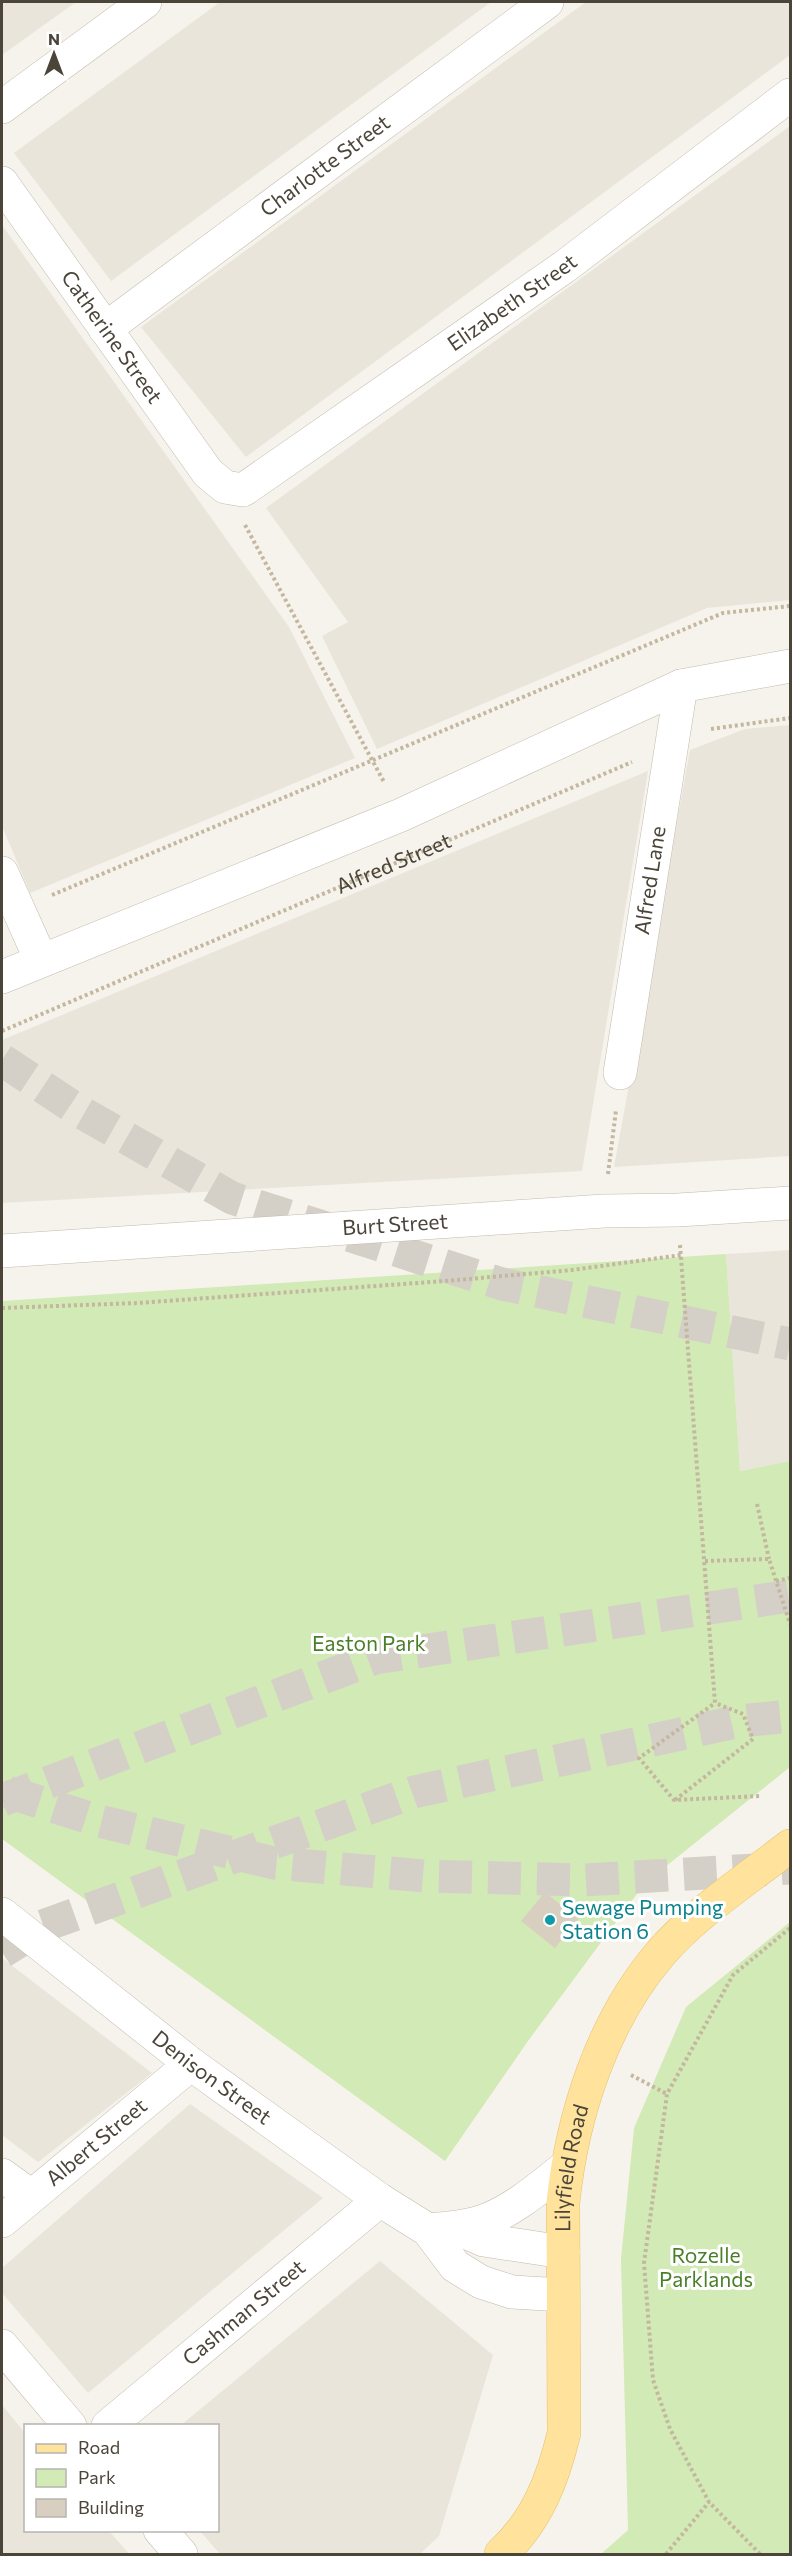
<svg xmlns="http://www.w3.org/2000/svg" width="792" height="2556" font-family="Commissioner,sans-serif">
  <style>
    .residential { fill: #eae5da }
    .green { fill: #d2eab5 }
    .building { fill: #d8cfc1 }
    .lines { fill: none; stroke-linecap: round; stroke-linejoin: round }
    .highway-tunnel { stroke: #d4d0c8; stroke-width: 33; stroke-dasharray: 33 16; stroke-linecap: butt }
    .minor-casing { stroke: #c2bbae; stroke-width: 34 }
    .major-casing { stroke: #e6c16a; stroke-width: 34 }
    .path { stroke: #c4b79f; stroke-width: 4; stroke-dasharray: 3 3; stroke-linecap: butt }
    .minor { stroke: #fff; stroke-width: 33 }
    .major { stroke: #ffe39c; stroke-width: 33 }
    .culture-dot { fill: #0f9aa8; stroke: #fff; stroke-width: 2 }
    .labels { text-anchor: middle; stroke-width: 6; stroke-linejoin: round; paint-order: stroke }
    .street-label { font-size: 21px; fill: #4b4439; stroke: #fff }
    .park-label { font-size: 21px; fill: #4a7f2a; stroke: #fff }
    .culture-label { font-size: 21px; fill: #0d838f; stroke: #fff; text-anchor: start }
  </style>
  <rect width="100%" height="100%" fill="#f6f3ec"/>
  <g class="residential">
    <path d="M2 2H76L2 55Z"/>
    <path d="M220 2H491L111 281 14 153Z"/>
    <path d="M586 2H790V55L246 457 141 327Z"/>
    <path d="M790 126V600L707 608 377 749 322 636 348 622 266 508Z"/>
    <path d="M2 225 289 627 355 758 30 893 2 826Z"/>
    <path d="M790 725V1156L614 1167 690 750 745 729Z"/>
    <path d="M648 771 582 1171 2 1203V1040Z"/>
    <path d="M790 1250V1461L740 1471 726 1254Z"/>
    <path d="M2 1958 152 2073 38 2162 2 2135Z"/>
    <path d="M190 2104 323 2198 88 2393 2 2293V2268Z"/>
    <path d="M380 2261 493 2355 439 2536 420 2554H220L200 2531 218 2530V2426L181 2425Z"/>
    <path d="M2 2405 25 2433 26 2530 109 2531 129 2554H2Z"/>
  </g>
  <g class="green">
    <path d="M726 1254 740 1471 790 1461V1767L645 1883 528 2041 445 2161 2 1839V1301Z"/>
    <path d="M790 1922V2554H601L628 2530 621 2259 634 2128 686 2007Z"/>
  </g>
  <path class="building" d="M545 1892 578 1919 555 1948 521 1921Z"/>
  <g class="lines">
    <g class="highway-tunnel">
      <path d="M2 1060 79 1111 232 1198 502 1284 790 1344"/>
      <path d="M8 1792 99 1821 274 1863 424 1876 584 1880 790 1868"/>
      <path d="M2 1800 375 1658 790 1596"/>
      <path d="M2 1952 43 1926 414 1792 740 1721 790 1716"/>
    </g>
    <g class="minor-casing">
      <g id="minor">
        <path d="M2 107 145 2"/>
        <path id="s2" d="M2 183 208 473 225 487 243 490 564 267 790 95"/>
        <path id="s3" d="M105 329 547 2"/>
        <path d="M2 873 41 960"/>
        <path d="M2 977 401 815 681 686 790 666"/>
        <path id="s4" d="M620 1073 681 686"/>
        <path id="s5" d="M2 1251 604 1211 678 1210 790 1203"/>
        <path id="s6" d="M2 1914 191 2064 380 2200 428 2230 455 2266 481 2282 512 2292 563 2295"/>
        <path d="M2 2175 31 2196"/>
        <path id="s7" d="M2 2221 191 2064"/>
        <path d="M456 2228 484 2240 563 2252"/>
        <path d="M428 2230C448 2228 470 2227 489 2219 518 2207 542 2185 567 2166"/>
        <path d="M2 2346 70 2426"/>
        <path id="s8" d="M108 2426 380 2200"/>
        <path d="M160 2530 181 2554"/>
      </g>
    </g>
    <g class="major-casing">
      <g id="major">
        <path id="s9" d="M501 2554C537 2521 553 2479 564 2433L563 2203C572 2116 602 2022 660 1954 694 1914 749 1878 790 1846"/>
      </g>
    </g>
    <g class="path">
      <path d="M245 525 384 782"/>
      <path d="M711 729 790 718"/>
      <path d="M52 895 723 613 790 606"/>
      <path id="s1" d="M2 1031 632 762"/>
      <path d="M608 1174 616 1110"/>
      <path d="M680 1245 715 1703 639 1758 674 1800 761 1796"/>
      <path d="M2 1308 138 1303 445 1281 572 1270 681 1255"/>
      <path d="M757 1504 769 1559"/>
      <path d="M705 1561 769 1559 790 1624"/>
      <path d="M776 1581 790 1578"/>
      <path d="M675 1800 753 1739 743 1714 715 1703"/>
      <path d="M631 2075 667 2094"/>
      <path d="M666 2554 709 2502"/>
      <path d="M760 2554 709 2502 670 2429 653 2380 644 2263 667 2094 733 1975 790 1928"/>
    </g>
    <use href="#minor" class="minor"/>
    <use href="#major" class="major"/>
  </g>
  <circle class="culture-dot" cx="550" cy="1920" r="6"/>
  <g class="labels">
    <g class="street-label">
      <text dy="7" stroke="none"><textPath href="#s3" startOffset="274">Charlotte Street</textPath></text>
      <text dy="7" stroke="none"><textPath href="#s2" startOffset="724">Elizabeth Street</textPath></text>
      <text dy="7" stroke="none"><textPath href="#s2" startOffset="189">Catherine Street</textPath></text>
      <text dy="7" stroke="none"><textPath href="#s1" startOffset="426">Alfred Street</textPath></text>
      <text dy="7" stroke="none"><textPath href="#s4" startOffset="195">Alfred Lane</textPath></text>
      <text dy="7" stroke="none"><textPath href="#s5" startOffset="394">Burt Street</textPath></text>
      <text dy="7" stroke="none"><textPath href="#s6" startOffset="266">Denison Street</textPath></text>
      <text dy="7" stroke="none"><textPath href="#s7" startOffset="123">Albert Street</textPath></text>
      <text dy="7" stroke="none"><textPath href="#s9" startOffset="404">Lilyfield Road</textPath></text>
      <text dy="7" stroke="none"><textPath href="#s8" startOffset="177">Cashman Street</textPath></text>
    </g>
    <g class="park-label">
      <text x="369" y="1651">Easton Park</text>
      <text x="706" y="2263">Rozelle<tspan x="706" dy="24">Parklands</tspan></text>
    </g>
    <g class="culture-label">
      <text x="562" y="1915">Sewage Pumping<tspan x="562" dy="24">Station 6</tspan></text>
    </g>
  </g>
  <rect width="792" height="2556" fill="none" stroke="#4b4439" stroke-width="6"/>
  <rect x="24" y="2424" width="195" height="108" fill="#ffffff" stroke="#b7b4b0" stroke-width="1.5"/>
  <rect x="36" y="2444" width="30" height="9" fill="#ffe39c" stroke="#b7b4b0" stroke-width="1.5"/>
  <text x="78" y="2454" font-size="18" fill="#4b4439">Road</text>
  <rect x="36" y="2469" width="30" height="18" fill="#d2eab5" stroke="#b7b4b0" stroke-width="1.5"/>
  <text x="78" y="2484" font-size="18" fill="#4b4439">Park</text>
  <rect x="36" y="2499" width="30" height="18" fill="#d8cfc1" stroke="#b7b4b0" stroke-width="1.5"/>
  <text x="78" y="2514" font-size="18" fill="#4b4439">Building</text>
  <g transform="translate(54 54)" stroke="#ffffff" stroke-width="4.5" paint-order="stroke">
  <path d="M0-4.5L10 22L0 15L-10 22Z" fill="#4b4439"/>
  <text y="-9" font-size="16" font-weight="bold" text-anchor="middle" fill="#4b4439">N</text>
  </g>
</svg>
